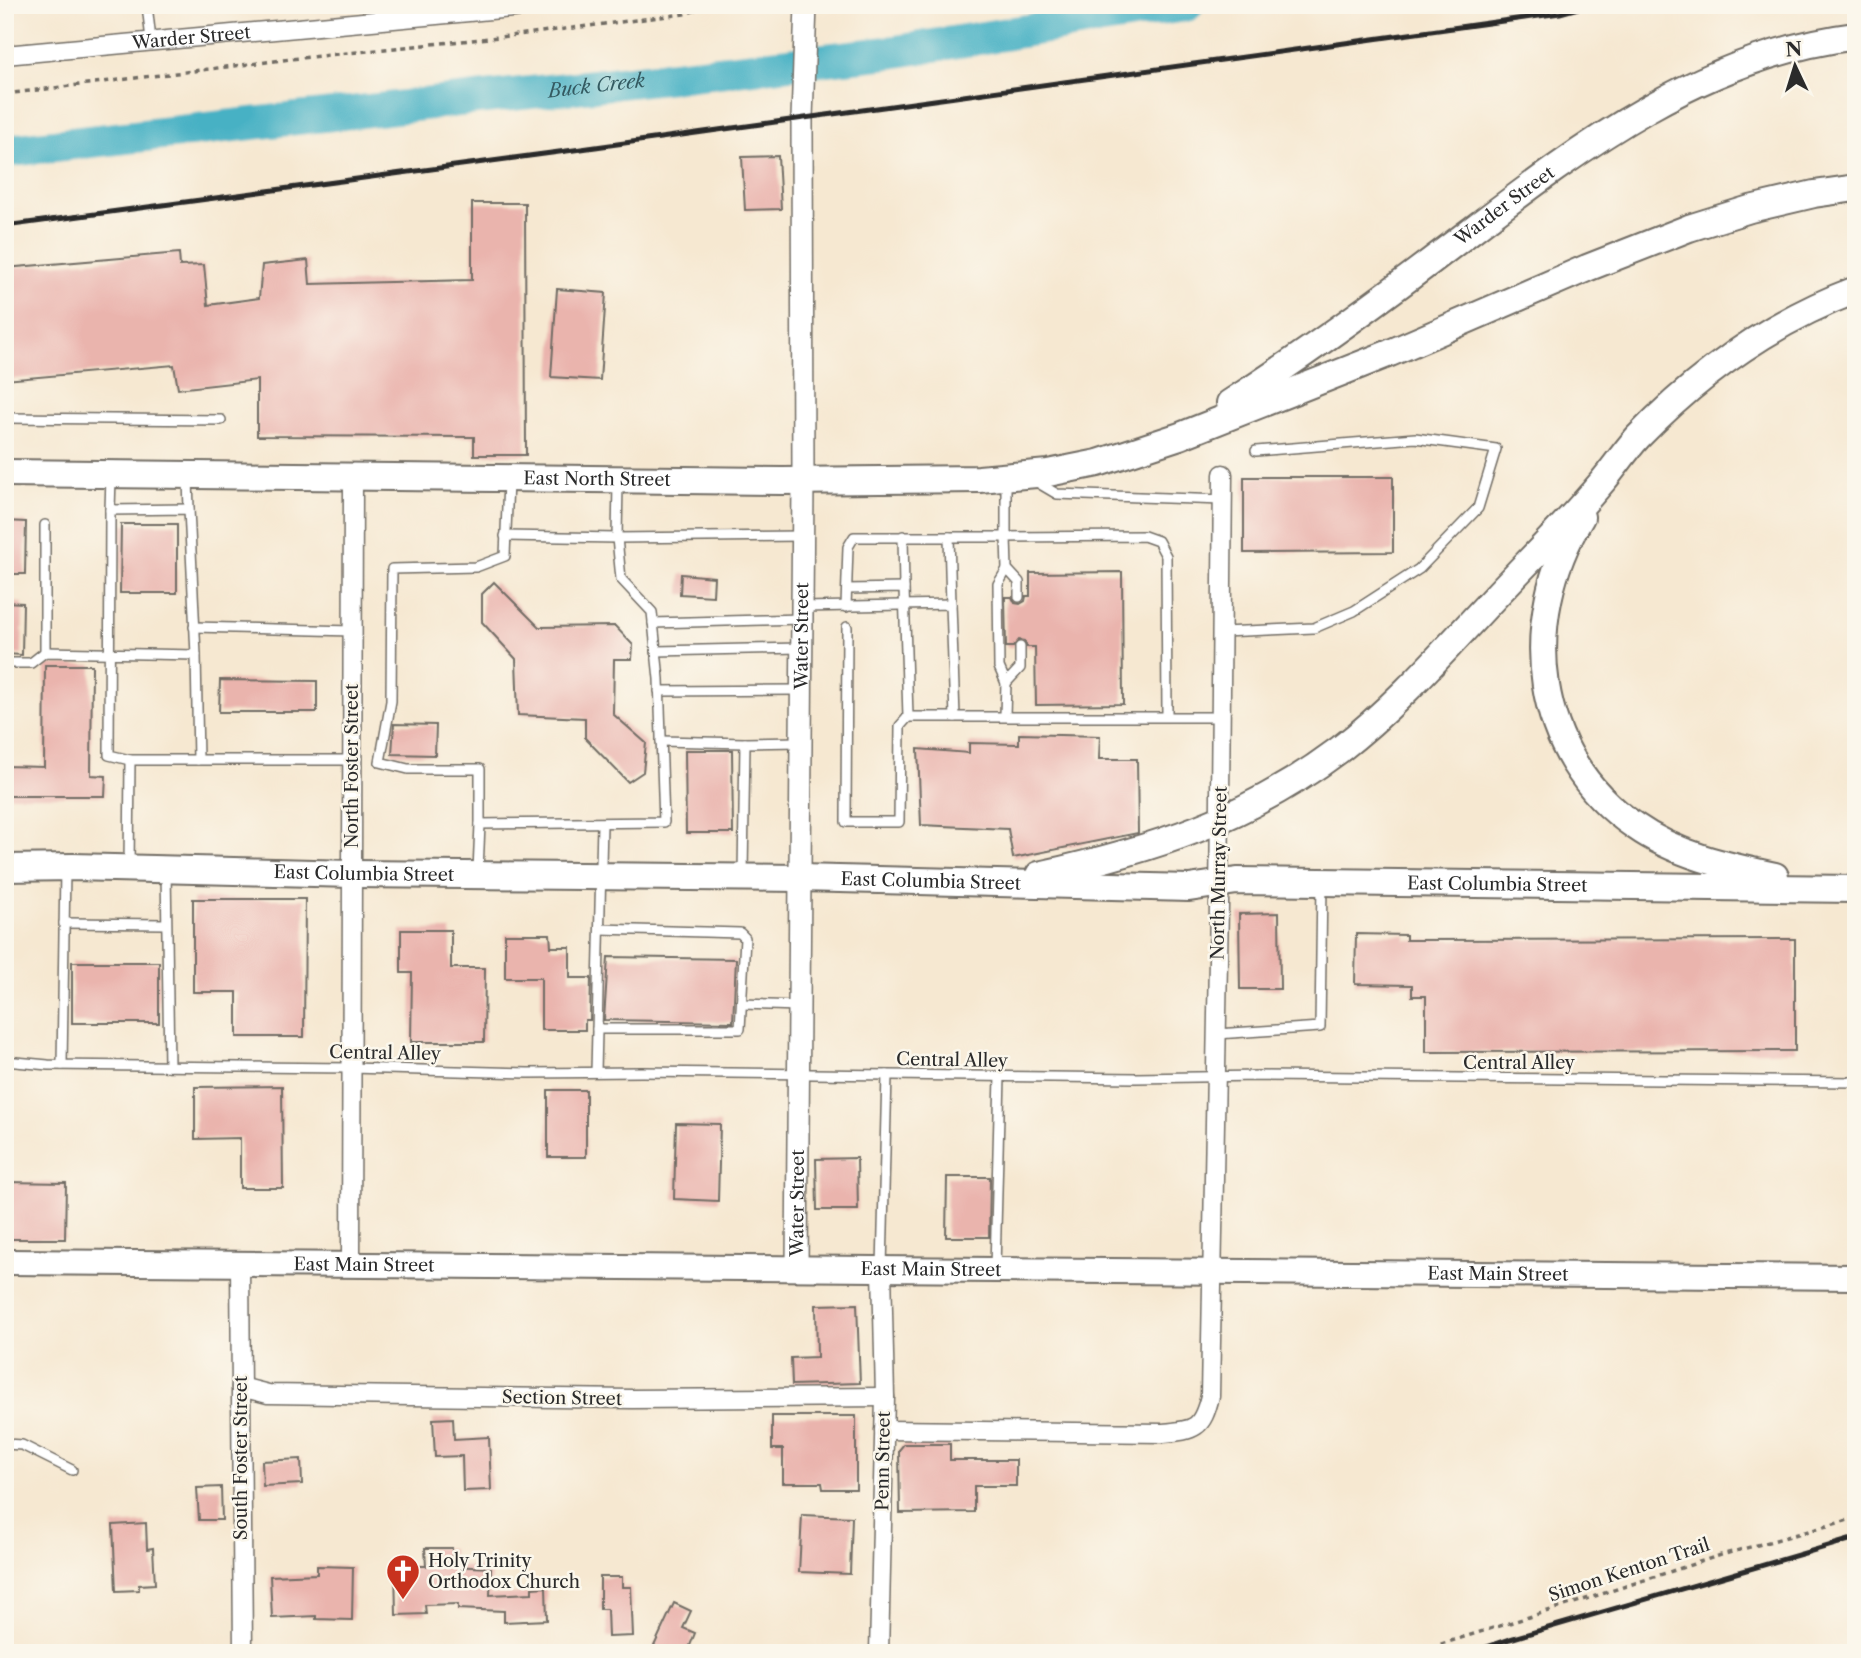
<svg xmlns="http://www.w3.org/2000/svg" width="1861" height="1658" font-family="'Libre Caslon Text',serif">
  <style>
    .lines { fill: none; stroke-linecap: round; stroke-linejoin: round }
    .river { stroke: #46b1c4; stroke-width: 33 }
    .building { fill: #eab4ad }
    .service-casing { stroke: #726d65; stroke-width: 12 }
    .minor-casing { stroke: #726d65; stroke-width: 21 }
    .tertiary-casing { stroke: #726d65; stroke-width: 24 }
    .secondary-casing { stroke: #726d65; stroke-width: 28 }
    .primary-casing { stroke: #726d65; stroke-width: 30 }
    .path { stroke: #726d65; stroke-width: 3.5; stroke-dasharray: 5 5; stroke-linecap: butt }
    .service { stroke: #fff; stroke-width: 9 }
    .minor { stroke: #fff; stroke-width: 18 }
    .tertiary { stroke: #fff; stroke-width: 21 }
    .secondary { stroke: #fff; stroke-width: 24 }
    .primary { stroke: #fff; stroke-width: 26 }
    .rail { stroke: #2b2b2b; stroke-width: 5 }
    .labels { text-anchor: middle; stroke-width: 5; stroke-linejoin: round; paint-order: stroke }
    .street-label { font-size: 18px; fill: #2b2b2b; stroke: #fbf7ec }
    .poi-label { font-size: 18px; fill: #2b2b2b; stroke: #fbf7ec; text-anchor: start }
    .water-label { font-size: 19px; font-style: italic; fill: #345a61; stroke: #fbf7ec }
  </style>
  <rect width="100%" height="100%" fill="#fbf7ec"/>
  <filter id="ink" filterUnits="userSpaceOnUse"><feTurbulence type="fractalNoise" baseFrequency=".0143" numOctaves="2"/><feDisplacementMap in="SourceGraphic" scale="14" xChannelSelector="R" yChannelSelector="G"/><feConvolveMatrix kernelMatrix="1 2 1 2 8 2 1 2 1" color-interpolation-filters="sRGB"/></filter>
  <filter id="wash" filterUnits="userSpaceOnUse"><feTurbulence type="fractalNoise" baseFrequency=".00686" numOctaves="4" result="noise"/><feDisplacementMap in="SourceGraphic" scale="28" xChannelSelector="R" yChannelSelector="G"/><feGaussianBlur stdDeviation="1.57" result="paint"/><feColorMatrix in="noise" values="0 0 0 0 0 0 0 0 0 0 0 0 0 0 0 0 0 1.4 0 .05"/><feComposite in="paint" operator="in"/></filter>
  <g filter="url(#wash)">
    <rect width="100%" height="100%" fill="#f6e8d1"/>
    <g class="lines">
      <path class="river" id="s1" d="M5 151 893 52 1187 5"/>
    </g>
    <g id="blocks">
      <g class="building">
        <path d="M778 156 781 209 745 210 742 157Z"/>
        <path d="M472 203H525L526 455H474V437L257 436V380L178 389 174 365 5 380V268L179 253 180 266 204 265 208 305 259 298 262 265 308 260 310 284 472 280Z"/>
        <path d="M557 289 606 293 600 380 551 377Z"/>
        <path d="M1244 477H1393V552L1244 553Z"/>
        <path d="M5 521 26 522 25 574H5Z"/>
        <path d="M121 524H177V593H120Z"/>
        <path d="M1122 572 1123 704 1036 705 1035 647H1027L1024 641 1019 640 1013 647H1006L1005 597H1012L1015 603 1020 604 1025 601 1026 596H1030V573Z"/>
        <path d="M681 574 714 577 713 596 680 594Z"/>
        <path d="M494 582 539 627 615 626 633 645 632 659H614L613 714 646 743 643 772 628 782 585 738V718L518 715 516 659 482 622V594Z"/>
        <path d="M5 602 23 603 22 655 5 654Z"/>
        <path d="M45 665H92L91 775 106 776 105 796H5V766L44 767Z"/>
        <path d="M220 680 317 681V712H219Z"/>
        <path d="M394 724 436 725 435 755 392 754Z"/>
        <path d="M1019 734 1100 736 1099 759H1137L1138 833 1013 858 1008 829 921 825 918 749 969 753V743L1019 744Z"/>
        <path d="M685 750H732L733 833H686Z"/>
        <path d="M193 899H305L304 1037H237V992H193Z"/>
        <path d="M1279 913 1280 989H1240L1239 914Z"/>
        <path d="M401 930H451V968H485L484 1042H411L412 973H401Z"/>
        <path d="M505 934H550L551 947H570V978H591L590 1020H585V1030H541V978H505Z"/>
        <path d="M1356 934 1406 935V940L1795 939V1051L1426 1052V996H1412V985L1355 984Z"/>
        <path d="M608 957 736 959 733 1022 604 1020Z"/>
        <rect x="72" y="962" width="87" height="61"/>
        <path d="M282 1086 283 1188H240V1138L195 1139V1087Z"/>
        <rect x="548" y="1090" width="38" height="67"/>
        <path d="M676 1123 720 1124 718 1201 674 1199Z"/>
        <path d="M857 1158 858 1210H817L816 1159Z"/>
        <path d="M947 1177H990L989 1237H946Z"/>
        <path d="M5 1182 66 1183 65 1239H5Z"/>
        <path d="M857 1304 860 1383 792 1385 791 1358 817 1357 816 1305Z"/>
        <path d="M772 1416H856V1489H823L822 1483H783V1449H772Z"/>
        <path d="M453 1418 454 1439 489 1437 491 1490 463 1491 462 1456 435 1457 433 1419Z"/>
        <path d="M904 1444H950V1460H1016V1486H974V1512L900 1513 899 1450Z"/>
        <path d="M301 1459 302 1484 263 1486 262 1461Z"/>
        <path d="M221 1487 222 1520H199L197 1488Z"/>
        <path d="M802 1515 852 1517 850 1574 799 1572Z"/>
        <path d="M146 1523 147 1549 153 1548 155 1584 139 1585V1590L116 1591 113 1525Z"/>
        <path d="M425 1548H452V1566L491 1568 490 1595 532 1593V1588L546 1587 547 1620 504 1622V1611L458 1609V1604L425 1605 426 1614 396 1615 395 1566H426Z"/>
        <path d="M317 1566 353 1567 352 1620 316 1619V1616L272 1618 270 1576 317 1574Z"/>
        <path d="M600 1577H622V1587H631L633 1636 608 1637 607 1609H600Z"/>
        <path d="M674 1603 691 1611 683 1628 695 1633 687 1653H669L654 1646Z"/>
      </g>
    </g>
  </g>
  <g filter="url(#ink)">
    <use href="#blocks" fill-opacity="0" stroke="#726d65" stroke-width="2"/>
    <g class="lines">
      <g class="service-casing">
        <g id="service">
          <path d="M147 5 151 40"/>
          <path d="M5 418 221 420"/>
          <path d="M188 479 189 509"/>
          <path d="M508 481 505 556 476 567 392 569 391 701 380 762 408 769H480V824L664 822 659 679 652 612 621 579 617 538 618 483"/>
          <path d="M1035 481 1057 494 1222 500"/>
          <path d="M110 510 111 477"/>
          <path d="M45 525V652"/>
          <path d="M505 536 617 538 803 536"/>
          <path d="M903 536 904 588"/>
          <path d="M847 589 904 588 908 717"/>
          <path d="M1019 597V582L1007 569 1006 537 1144 536 1158 541 1166 556 1167 716"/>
          <path d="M951 604 949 537H1006V480"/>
          <path d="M804 607 951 604 955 717H1221"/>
          <path d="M846 607 848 547 854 537H949"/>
          <path d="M653 623 802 619"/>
          <path d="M194 627 352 631"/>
          <path d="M847 627 846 822H899L900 726 908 717H955"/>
          <path d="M1222 632 1314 628 1354 611 1419 569 1478 508 1496 449 1415 438 1256 451"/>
          <path d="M656 651 800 648"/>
          <path d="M196 655 198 760"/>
          <path d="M5 663H31L45 652 196 655 189 509 110 510 109 755 130 760"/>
          <path d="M1006 683 1020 668V647"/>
          <path d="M659 691 801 690"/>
          <path d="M1005 715 1006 683 999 667 998 584 1007 569"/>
          <path d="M661 741 745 743 801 742"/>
          <path d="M129 867 130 760H352"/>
          <path d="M166 871 169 1066"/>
          <path d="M478 871 480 824"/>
          <path d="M743 874 745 743"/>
          <path d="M64 923 166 924"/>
          <path d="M743 1004 798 1006"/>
          <path d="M597 1029H740L745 938 740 933 600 929"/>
          <path d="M1217 1034 1320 1027 1322 883"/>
          <path d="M5 1061 48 1065 351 1068 528 1073 642 1072 1136 1078 1259 1076 1856 1082"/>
          <path d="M62 1065 65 869"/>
          <path d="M596 1072 602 824"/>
          <path d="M882 1267 887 1075"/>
          <path d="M995 1268 1000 1076"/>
          <path d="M5 1444 22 1445 72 1470"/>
        </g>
      </g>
      <g class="minor-casing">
        <g id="minor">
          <path id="s2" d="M5 55 545 5"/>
          <path d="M240 1264 243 1653"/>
          <path d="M351 1265 353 478"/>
          <path d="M241 1387 268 1394 632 1399 885 1397"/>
          <path d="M884 1430 1163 1433C1195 1430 1202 1429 1210 1396L1219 905 1223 474"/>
          <path d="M879 1653 885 1397 882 1269"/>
        </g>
      </g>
      <g class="tertiary-casing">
        <g id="tertiary">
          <path id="s3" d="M797 1268 803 481 802 118 806 5"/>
        </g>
      </g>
      <g class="secondary-casing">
        <g id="secondary">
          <path id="s4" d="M5 1262 1856 1277"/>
        </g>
      </g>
      <g class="primary-casing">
        <g id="primary">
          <path id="s5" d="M1230 403C1306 354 1379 301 1451 246 1575 152 1696 56 1856 36"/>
          <path id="s6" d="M5 473 782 481 979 479 1048 473 1098 463 1180 436 1390 353 1587 268 1689 228 1750 209 1814 194 1856 188"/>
          <path d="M1581 517C1518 620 1532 756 1635 826 1676 855 1727 866 1775 876"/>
          <path id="s7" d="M5 868 73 867 352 874 800 878 1189 888 1237 881 1856 889"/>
          <path d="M1039 875C1151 850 1246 820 1339 750 1395 707 1442 653 1490 602 1527 562 1567 524 1602 482 1614 468 1625 451 1638 437 1699 374 1773 321 1856 290"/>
        </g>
      </g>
      <g class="path">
        <path d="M5 94 291 59 509 36 684 14 713 5"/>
        <path d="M1412 1653 1574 1603 1721 1555 1856 1518"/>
      </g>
      <use href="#service" class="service"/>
      <use href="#minor" class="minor"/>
      <use href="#tertiary" class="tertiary"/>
      <use href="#secondary" class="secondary"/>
      <use href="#primary" class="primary"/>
      <g class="rail">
        <path d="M5 226 574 150 1560 13 1589 5"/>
        <path d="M1469 1653 1510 1639 1856 1538"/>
      </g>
    </g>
  </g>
  <defs>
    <g id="church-pin" transform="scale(1.75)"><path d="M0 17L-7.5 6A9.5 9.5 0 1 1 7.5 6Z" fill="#c8321e" stroke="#fbf7ec"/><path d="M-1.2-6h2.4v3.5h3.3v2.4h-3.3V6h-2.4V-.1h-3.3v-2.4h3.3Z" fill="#fff"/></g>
  </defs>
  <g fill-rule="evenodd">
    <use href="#church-pin" x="403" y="1571"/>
  </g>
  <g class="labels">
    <g class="street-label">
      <text dy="6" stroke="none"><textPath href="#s2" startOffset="187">Warder Street</textPath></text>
      <text dy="6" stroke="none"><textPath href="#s5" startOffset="338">Warder Street</textPath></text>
      <text dy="6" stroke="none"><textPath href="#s6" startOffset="592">East North Street</textPath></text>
      <text dy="6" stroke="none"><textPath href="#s3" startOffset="632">Water Street</textPath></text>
      <text transform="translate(352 766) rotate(-90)" y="6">North Foster Street</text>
      <text dy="6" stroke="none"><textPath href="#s7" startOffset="359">East Columbia Street</textPath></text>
      <text transform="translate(1219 873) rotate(-89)" y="6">North Murray Street</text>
      <text dy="6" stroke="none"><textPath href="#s7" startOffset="926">East Columbia Street</textPath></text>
      <text dy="6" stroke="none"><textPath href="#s7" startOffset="1493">East Columbia Street</textPath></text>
      <text transform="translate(385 1053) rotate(1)" y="6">Central Alley</text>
      <text transform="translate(952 1060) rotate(1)" y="6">Central Alley</text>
      <text x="1519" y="1069">Central Alley</text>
      <text dy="6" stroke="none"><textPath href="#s3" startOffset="65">Water Street</textPath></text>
      <text dy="6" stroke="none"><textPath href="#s4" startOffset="359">East Main Street</textPath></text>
      <text dy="6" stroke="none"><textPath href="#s4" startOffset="926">East Main Street</textPath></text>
      <text dy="6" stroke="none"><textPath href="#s4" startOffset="1493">East Main Street</textPath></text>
      <text transform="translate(562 1398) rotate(1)" y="6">Section Street</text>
      <text transform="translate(241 1458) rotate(-90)" y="6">South Foster Street</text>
      <text transform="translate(883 1461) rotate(-89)" y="6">Penn Street</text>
      <text transform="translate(1629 1570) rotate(-18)" y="6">Simon Kenton Trail</text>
    </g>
    <g class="poi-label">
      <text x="428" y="1567">Holy Trinity<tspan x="428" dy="21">Orthodox Church</tspan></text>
    </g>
    <g class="water-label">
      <text dy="7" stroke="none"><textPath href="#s1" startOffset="595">Buck Creek</textPath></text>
    </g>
  </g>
  <rect width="1861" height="1658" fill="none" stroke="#fbf7ec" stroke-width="28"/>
  <g transform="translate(1795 66) rotate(356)" stroke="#fbf7ec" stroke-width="5" paint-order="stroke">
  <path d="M0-5L12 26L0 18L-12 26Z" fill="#2b2b2b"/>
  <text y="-10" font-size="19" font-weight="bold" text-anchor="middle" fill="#2b2b2b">N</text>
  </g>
</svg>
